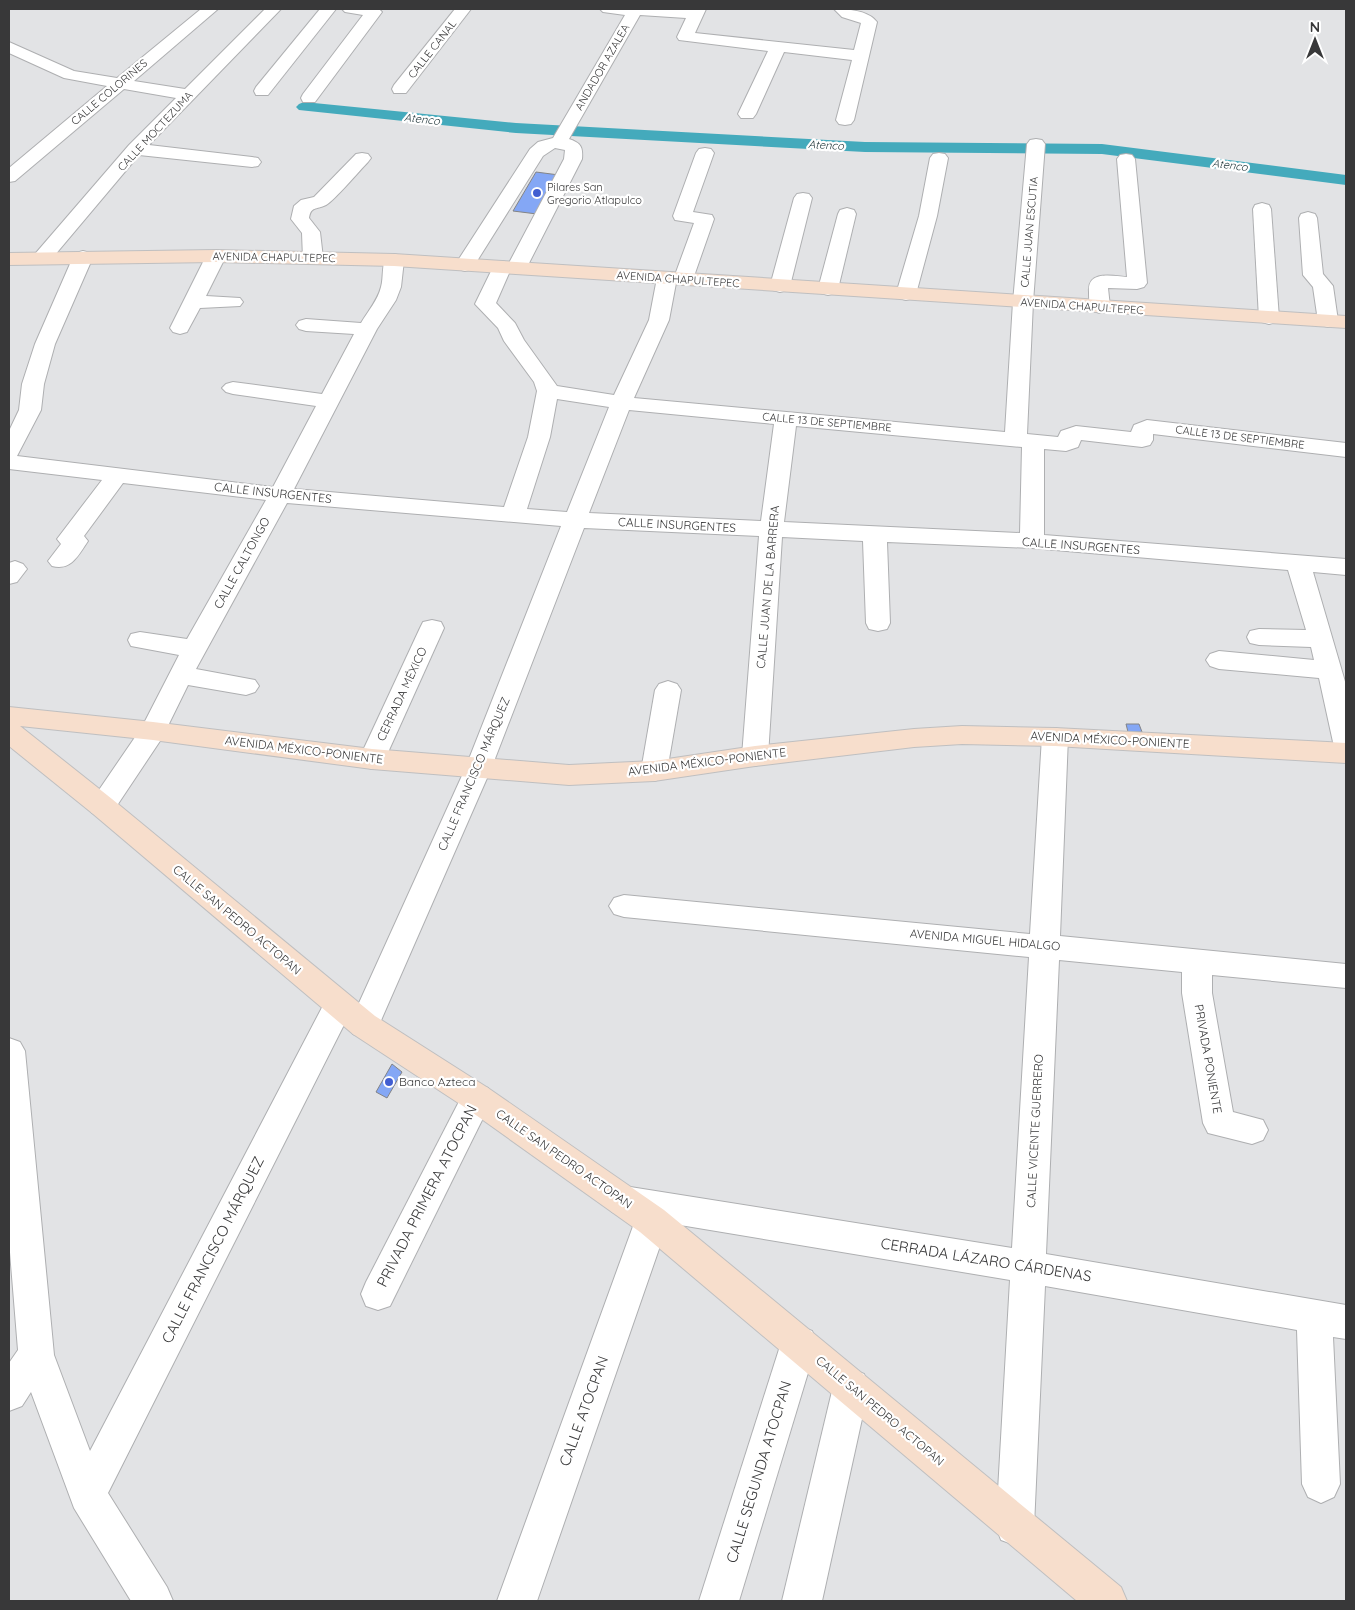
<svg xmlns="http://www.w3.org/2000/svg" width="1355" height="1610" font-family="Quicksand,sans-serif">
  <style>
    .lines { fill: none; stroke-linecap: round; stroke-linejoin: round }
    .canal { fill: #44aabc; fill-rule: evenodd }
    .building { fill: #84a7f5; stroke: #838486 }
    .minor-casing { stroke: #aeafb1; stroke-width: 2 }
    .major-casing { stroke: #bfbfc0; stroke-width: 2 }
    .minor { fill: #fff; fill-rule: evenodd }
    .major { fill: #f7decc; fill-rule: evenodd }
    .poi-dot { fill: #415ed1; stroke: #fff; stroke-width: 2 }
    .labels { text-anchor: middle; stroke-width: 4.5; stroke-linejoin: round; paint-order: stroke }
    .far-street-label { font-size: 11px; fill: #383839; stroke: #fff }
    .far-water-label { font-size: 11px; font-style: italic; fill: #1a3135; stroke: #fff }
    .far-poi-label { font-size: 11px; fill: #383839; stroke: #fff; text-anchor: start }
    .street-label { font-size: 12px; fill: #383839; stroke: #fff }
    .poi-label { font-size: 12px; fill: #383839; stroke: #fff; text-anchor: start }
    .near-street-label { font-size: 15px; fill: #383839; stroke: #fff }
  </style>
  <rect width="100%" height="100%" fill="#e2e3e5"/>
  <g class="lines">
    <path class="canal" d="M304 102 516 123 865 142 1102 144 1346 175V185L1102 154 865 152 516 133 299 110 296 107 299 104Z"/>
  </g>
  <g class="building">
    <path d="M536 172 559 175 537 214 513 211Z"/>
    <path d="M1126 724H1139L1142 732H1128Z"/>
    <path d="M392 1064 402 1072 387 1098 376 1092Z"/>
  </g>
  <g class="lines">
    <g class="minor-casing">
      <g id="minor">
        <path d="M201 9H218L134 81 185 89 265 9H281L149 145 252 157 258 158 261 162 258 166 252 167 139 155 49 262 42 264 35 262 32 258 35 254 129 145 176 98 124 89 15 181 9 182V168L107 86 64 78 9 53V42L74 71 117 78Z"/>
        <path d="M320 9H336L268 95H256L254 91 256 87Z"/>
        <path d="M342 9H379L382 12 315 102H303L301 98 303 94 363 15 345 12Z"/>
        <path d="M455 9H471L406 93H394L392 89 394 85Z"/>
        <path d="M600 9H706L695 33 854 50 861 23 842 17 834 9C847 9 868 10 877 22L854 120 851 124 845 125 839 124 836 120 852 60 784 52 756 114 753 118H741L738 114 768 51 679 40 677 37 686 18 640 15 569 139C581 143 583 147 582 159L527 267 524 271 517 273 510 271 496 303 515 323 524 340 557 386 614 395 649 320 657 278 660 274 667 272 675 275 694 223 675 220 673 216 696 153 699 149 705 148 711 149 714 153 693 212 712 215 714 219 693 279 690 283 683 285 676 283 669 320 634 398 1005 432 1013 302 1027 144 1030 140 1036 139 1042 140 1045 144 1033 302 1027 434 1058 437 1061 431 1076 426 1131 432 1134 425 1147 420 1346 443V457L1153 434V440L1150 445 1142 447 1081 440 1078 447 1066 451 1044 449V535L1346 559V575L1313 572 1346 685V751L1337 749 1333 742 1319 678 1219 669 1210 666 1206 660 1210 654 1219 651 1314 660 1311 647 1259 645 1250 643 1247 637 1250 631 1259 629 1306 630 1288 570 1032 548 887 542 890 623 887 629 878 631 869 629 866 623 863 541 782 537 768 756 764 763 755 766 746 763 742 756 759 536 584 528 491 769 379 1025 375 1034 364 1038 353 1034 349 1025 465 769 561 526 287 503 196 669 255 680 259 686 255 692 246 695 188 685 162 738 112 813 102 816 92 813 88 806 142 727 179 655 131 646 128 640 131 634 140 632 187 639 266 500 123 483 84 536 88 541C78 556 71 571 52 566L48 561 61 544 57 539 102 480 9 469V431L19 410 22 384 35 344 73 257 76 253 83 251 90 253 93 257 55 344 44 384 41 410 17 456 273 487 316 406 233 394 226 392 222 388 226 384 233 382 322 394 354 334 306 331 299 329 296 325 299 321 306 319 361 323C368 311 378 300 381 287 384 277 381 265 387 256L394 254 401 256 404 260 401 287 396 300 377 329 294 489 504 507 528 437 537 391 534 382 504 341 498 328 475 304 495 263 502 261 509 263 564 159 565 150 555 148 543 156 472 269 465 271 458 269 455 265 530 149 538 142 553 138 625 15 603 12ZM557 399 609 407 567 512 527 509 550 437ZM629 410 774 424 761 521 589 513ZM796 426 1022 447 1020 533 784 522Z"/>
        <path d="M362 153 368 154 371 158 368 162C360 170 334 201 326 205 316 210 311 206 309 218L320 232 323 258 320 262 313 264 306 262 303 258 302 233 291 219 294 206 301 200 314 197 356 154Z"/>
        <path d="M939 153 945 154 948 158 937 216 916 294 913 298 906 300 899 298 896 294 919 216 930 158 933 154Z"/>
        <path d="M1126 154 1132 155 1135 159 1147 283 1144 287 1137 289 1108 288 1110 307 1107 311 1100 313 1093 311C1089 305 1089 299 1089 292 1087 270 1112 276 1127 277L1117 159 1120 155Z"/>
        <path d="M803 193 809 194 812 198 790 286 787 290 780 292 773 290 770 286 794 198 797 194Z"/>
        <path d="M1262 203 1269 205 1271 209 1279 318 1276 322 1269 324 1262 322 1259 318 1253 209 1255 205Z"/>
        <path d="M847 208 854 210 856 214 838 289 835 293 828 295 821 293 818 289 838 214 840 210Z"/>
        <path d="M1308 212 1315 214 1317 218 1323 274 1333 286 1338 321 1335 325 1328 327 1321 325 1318 321 1313 287 1303 275 1299 218 1301 214Z"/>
        <path d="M216 250 223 252 226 256 206 296 240 298 243 302 240 306 200 308 187 332 180 334 173 332 170 328 206 256 209 252Z"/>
        <path d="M15 561 23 564 27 569 17 582 9 584V563Z"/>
        <path d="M432 620 441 622 444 628 385 759 381 766 372 769 363 766 359 759 420 628 423 622Z"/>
        <path d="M668 681 677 684 681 690 667 771 664 778 654 781 644 778 641 771 655 690 659 684Z"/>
        <path d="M1055 728 1064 730 1068 737 1060 936 1346 964V988L1212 975V993L1233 1112 1263 1120 1268 1130 1263 1140 1252 1144 1208 1133 1203 1123 1182 993V972L1059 960 1046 1254 1346 1305V1339L1333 1337 1340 1484 1334 1497 1321 1503 1308 1497 1302 1484 1297 1330 1045 1286 1034 1526 1029 1540 1015 1545 1001 1540 996 1526 1010 1280 668 1223 537 1601H497L636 1218 612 1212 607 1201 612 1190 624 1186 1012 1248 1029 957 624 917 614 914 609 906 614 898 624 895 1030 934 1042 737 1046 730Z"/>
        <path d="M339 992 350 996 354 1005 108 1493 167 1587 173 1601H131L74 1508 31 1392 22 1406 9 1411V1363L18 1350 9 1240V1038L20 1042 25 1051 54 1355 90 1451 328 996Z"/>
        <path d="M477 1084 488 1088 493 1098 390 1306 378 1310 366 1306 361 1294 366 1282 466 1088Z"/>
        <path d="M799 1326 812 1331 817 1343 739 1601H699L781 1343 786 1331Z"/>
        <path d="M851 1369 864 1374 869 1387 822 1601H782L833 1387 838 1374Z"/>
      </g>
    </g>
    <g class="major-casing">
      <g id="major">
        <path d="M216 250 394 254 1346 316V328L394 266 216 262 9 265V253Z"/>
        <path d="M9 707 153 722 372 749 569 765 654 761 755 746 914 729 962 726 1055 728 1346 743V763L1055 746 962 744 914 747 755 766 654 781 569 785 372 769 153 740 20 726 112 799 375 1016 488 1088 664 1210 1121 1587 1127 1601H1077L640 1232 466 1108 353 1034 92 813 9 746Z"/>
      </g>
    </g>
    <use href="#minor" class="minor"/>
    <use href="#major" class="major"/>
  </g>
  <g class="poi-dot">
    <circle cx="537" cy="193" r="5"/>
    <circle cx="389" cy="1082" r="5"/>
  </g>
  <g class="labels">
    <g class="far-street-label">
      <text transform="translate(432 49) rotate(-52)" y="4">CALLE CANAL</text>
      <text transform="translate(602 67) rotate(-60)" y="4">ANDADOR AZALEA</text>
      <text transform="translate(109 92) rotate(-40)" y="4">CALLE COLORINES</text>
      <text transform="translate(155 131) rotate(-47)" y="4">CALLE MOCTEZUMA</text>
      <text transform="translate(1029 232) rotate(-85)" y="4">CALLE JUAN ESCUTIA</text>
      <text transform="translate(274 257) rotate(1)" y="4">AVENIDA CHAPULTEPEC</text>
      <text transform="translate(678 279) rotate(4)" y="4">AVENIDA CHAPULTEPEC</text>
      <text transform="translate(1082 306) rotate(4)" y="4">AVENIDA CHAPULTEPEC</text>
      <text transform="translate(827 422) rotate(5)" y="4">CALLE 13 DE SEPTIEMBRE</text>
      <text transform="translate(1240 437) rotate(7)" y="4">CALLE 13 DE SEPTIEMBRE</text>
    </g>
    <g class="far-water-label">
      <text transform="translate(422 119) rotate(6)" y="4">Atenco</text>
      <text transform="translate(826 145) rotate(3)" y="4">Atenco</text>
      <text transform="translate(1230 165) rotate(7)" y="4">Atenco</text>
    </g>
    <g class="far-poi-label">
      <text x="547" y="191">Pilares San<tspan x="547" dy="13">Gregorio Atlapulco</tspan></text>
    </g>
    <g class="street-label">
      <text transform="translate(273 493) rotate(6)" y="4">CALLE INSURGENTES</text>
      <text transform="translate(677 525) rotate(3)" y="4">CALLE INSURGENTES</text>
      <text transform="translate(1081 546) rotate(4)" y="4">CALLE INSURGENTES</text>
      <text transform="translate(242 563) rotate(-61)" y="4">CALLE CALTONGO</text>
      <text transform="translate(768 587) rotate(-85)" y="4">CALLE JUAN DE LA BARRERA</text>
      <text transform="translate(402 694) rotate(-65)" y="4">CERRADA MÉXICO</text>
      <text transform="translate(1110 740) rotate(3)" y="4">AVENIDA MÉXICO-PONIENTE</text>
      <text transform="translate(304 750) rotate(7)" y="4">AVENIDA MÉXICO-PONIENTE</text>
      <text transform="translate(707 762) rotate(-7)" y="4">AVENIDA MÉXICO-PONIENTE</text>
      <text transform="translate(474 774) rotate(-67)" y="4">CALLE FRANCISCO MÁRQUEZ</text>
      <text transform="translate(237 920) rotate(40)" y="4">CALLE SAN PEDRO ACTOPAN</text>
      <text transform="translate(985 940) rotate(5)" y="4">AVENIDA MIGUEL HIDALGO</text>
      <text transform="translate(1208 1059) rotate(80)" y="4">PRIVADA PONIENTE</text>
      <text transform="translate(1035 1131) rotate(-87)" y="4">CALLE VICENTE GUERRERO</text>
      <text transform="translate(564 1159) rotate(35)" y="4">CALLE SAN PEDRO ACTOPAN</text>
      <text transform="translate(880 1411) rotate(40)" y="4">CALLE SAN PEDRO ACTOPAN</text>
    </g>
    <g class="poi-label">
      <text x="399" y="1086">Banco Azteca</text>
    </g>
    <g class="near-street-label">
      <text transform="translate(427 1196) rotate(-63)" y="5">PRIVADA PRIMERA ATOCPAN</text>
      <text transform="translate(213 1250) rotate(-63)" y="5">CALLE FRANCISCO MÁRQUEZ</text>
      <text transform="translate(986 1260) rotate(9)" y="5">CERRADA LÁZARO CÁRDENAS</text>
      <text transform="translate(584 1411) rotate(-70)" y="5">CALLE ATOCPAN</text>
      <text transform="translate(759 1472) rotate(-73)" y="5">CALLE SEGUNDA ATOCPAN</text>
    </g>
  </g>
  <rect width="1355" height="1610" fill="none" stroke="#383839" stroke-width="20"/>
  <g transform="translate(1315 40)" stroke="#ffffff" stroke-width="4" paint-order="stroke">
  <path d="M0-4L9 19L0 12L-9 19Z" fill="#383839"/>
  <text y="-8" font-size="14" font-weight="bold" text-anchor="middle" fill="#383839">N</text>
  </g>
</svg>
